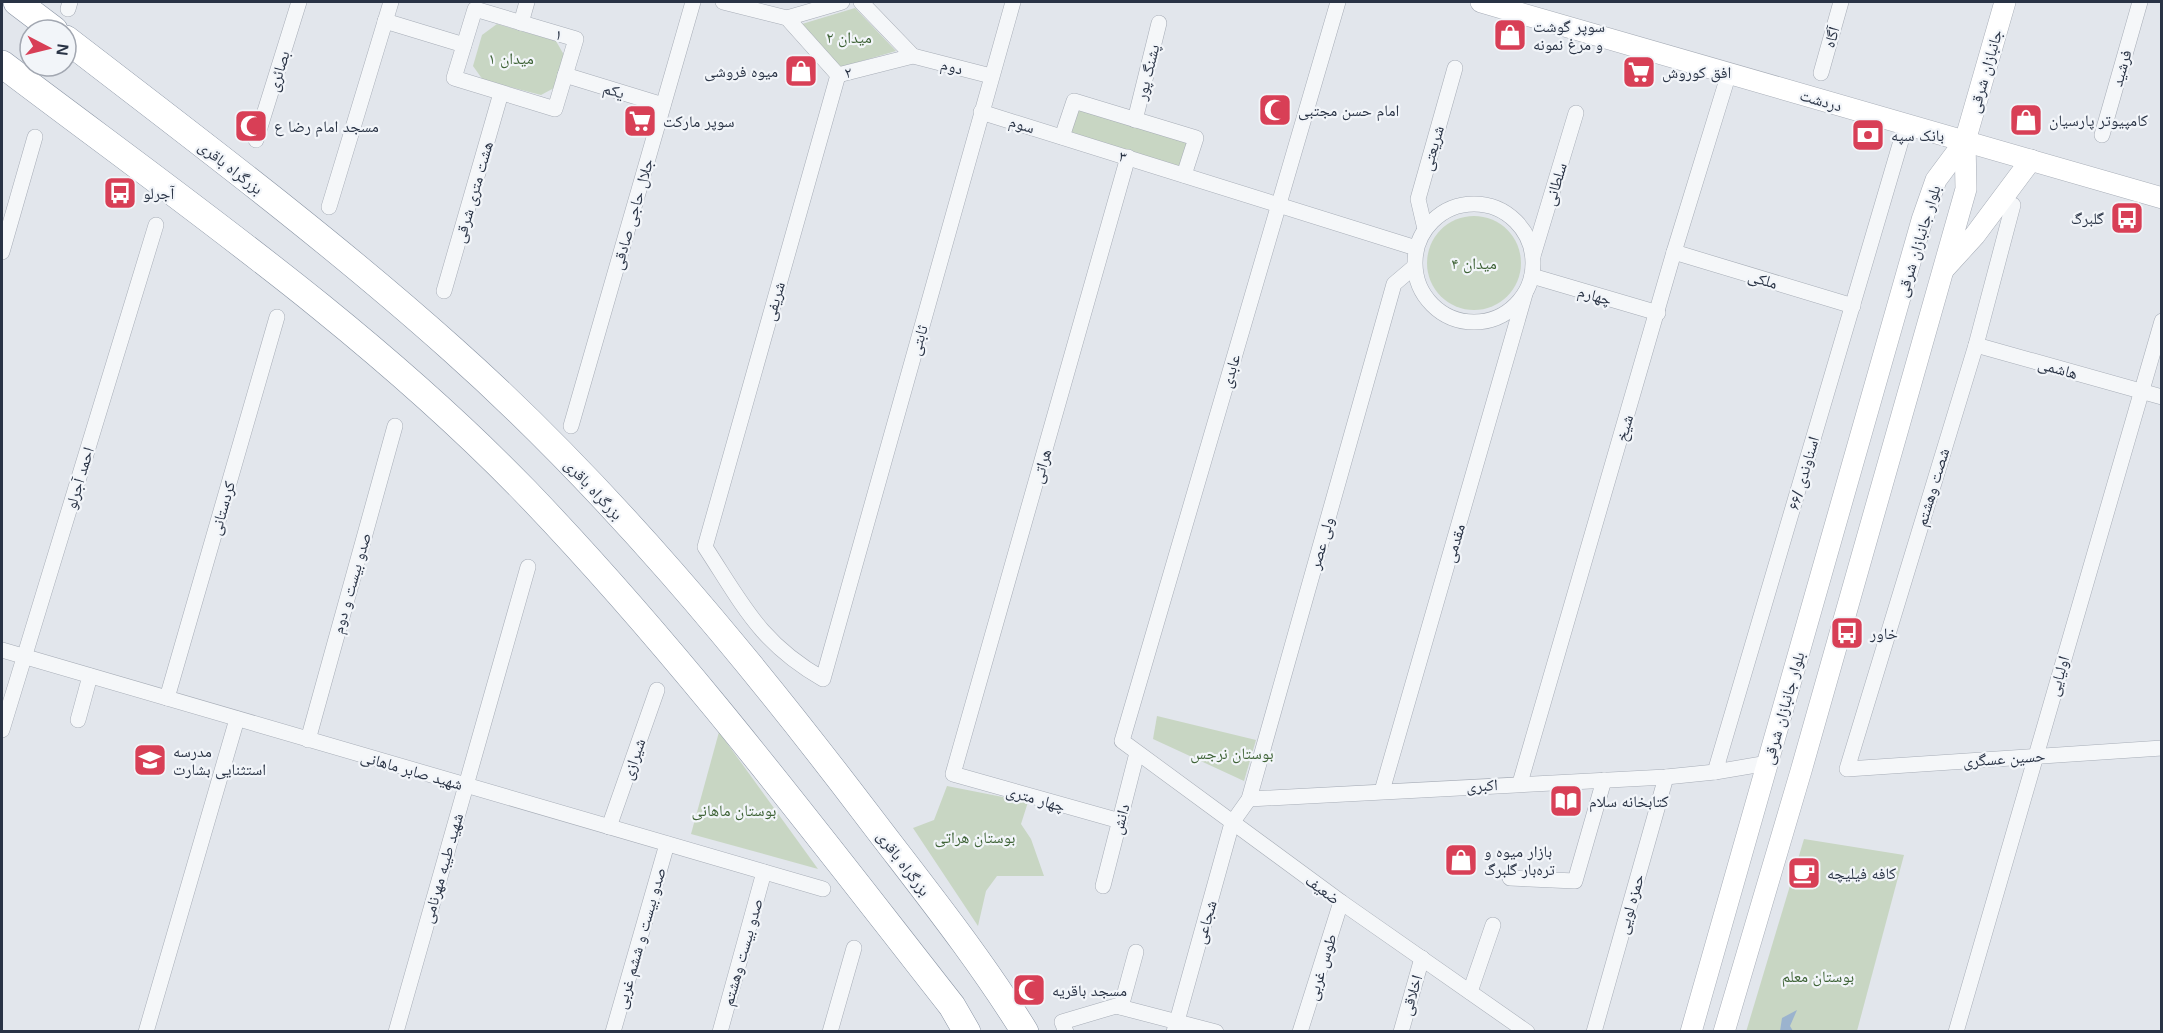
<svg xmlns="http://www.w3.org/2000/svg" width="2163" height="1033" font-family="Helvetica,'Noto Naskh Arabic',sans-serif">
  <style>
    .green { fill: #c8d6c3 }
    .water { fill: #9bb3ce }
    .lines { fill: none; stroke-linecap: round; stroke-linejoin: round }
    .street-casing { stroke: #a7adb7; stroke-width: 16 }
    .secondary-casing { stroke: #a7adb7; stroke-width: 22 }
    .highway-casing { stroke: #8893a3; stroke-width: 28 }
    .street { stroke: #f5f7f9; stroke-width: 15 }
    .secondary { stroke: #fff; stroke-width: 21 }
    .highway { stroke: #fff; stroke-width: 27 }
    .labels { text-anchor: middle; stroke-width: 4.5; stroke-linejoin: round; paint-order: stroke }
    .poi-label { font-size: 16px; fill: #293345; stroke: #f2f5f9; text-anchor: start }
    .street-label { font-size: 16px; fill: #293345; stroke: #f2f5f9 }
    .park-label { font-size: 16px; fill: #3d6235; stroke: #f2f5f9 }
  </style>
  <rect width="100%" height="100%" fill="#e2e6ec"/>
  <g class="green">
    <path d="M855 8 896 51 841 67 802 24Z"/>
    <path d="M497 24 556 41 564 55 554 88 541 95 483 80 473 66 482 35Z"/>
    <path d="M1078 110 1188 143 1181 167 1070 134Z"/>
    <circle cx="1474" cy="263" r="47"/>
    <path d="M1157 716 1256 740 1244 781 1153 739Z"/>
    <path d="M719 732 818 869 691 834Z"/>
    <path d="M947 786 1028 802 1021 824 1031 839 1044 876H997L986 891 978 926 913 828 934 820Z"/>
    <path d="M1804 839 1904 855 1857 1031 1746 1032Z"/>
  </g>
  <path class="water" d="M1797 1010 1790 1026 1793 1031H1780L1782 1018Z"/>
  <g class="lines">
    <g class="street-casing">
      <g id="street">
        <path d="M723 2 787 18"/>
        <path d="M861 2 913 56"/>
        <path d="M1338 2 1122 741 1341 902 1527 1032"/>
        <path d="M68 9 70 2"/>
        <path d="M475 9 576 39 555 109 454 78Z"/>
        <path d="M787 18 838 75"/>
        <path d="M787 18 842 2"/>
        <path d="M385 21 464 45"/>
        <path d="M521 23 527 2"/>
        <path d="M1821 73 1841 2"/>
        <path d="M565 75 663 105"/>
        <path d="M838 75 705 547C743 605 760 643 823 679L1013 2"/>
        <path d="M838 75 913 56 991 76"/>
        <path d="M981 112 1416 248"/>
        <path d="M1135 120 1159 23"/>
        <path d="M2102 135 2140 2"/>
        <path d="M1062 137 1074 101 1196 138 1184 175"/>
        <path d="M256 140 299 2"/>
        <circle cx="1474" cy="263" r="59"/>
        <path d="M2013 205 1976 345 1847 769 2162 748"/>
        <path d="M329 207 391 2"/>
        <path d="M1425 229 1418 199 1455 68"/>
        <path d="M2 252 35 137"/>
        <path d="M1674 252 1853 306"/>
        <path d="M1533 256 1576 113"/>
        <path d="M1532 276 1658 313"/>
        <path d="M444 291 501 93"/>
        <path d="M1976 345 2162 397"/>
        <path d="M571 426 693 2"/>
        <path d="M2 650 823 889"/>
        <path d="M167 698 277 317"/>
        <path d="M78 720 90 676"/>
        <path d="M2 730 156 225"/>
        <path d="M308 740 395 426"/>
        <path d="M1768 763 1715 772 1906 124"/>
        <path d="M1520 783 1674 252 1729 73"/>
        <path d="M1382 791 1525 294"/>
        <path d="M1249 799 1666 777 1715 772"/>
        <path d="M1120 821 953 774 1128 157"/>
        <path d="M609 827 657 690"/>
        <path d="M1510 878 1575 881 1604 780"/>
        <path d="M1103 886 1137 753"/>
        <path d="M1470 992 1493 925"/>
        <path d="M1121 1007 1136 952"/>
        <path d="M146 1032 237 719"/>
        <path d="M396 1032 528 567"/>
        <path d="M613 1032 667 844"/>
        <path d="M720 1032 764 872"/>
        <path d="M830 1032 854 948"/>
        <path d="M1066 1032 1062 1022 1116 1006 1216 1032"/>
        <path d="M1174 1032 1232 823 1249 799 1394 284 1414 267"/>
        <path d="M1300 1032 1341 902"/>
        <path d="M1401 1032 1422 958"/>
        <path d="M1594 1032 1666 777"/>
        <path d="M1956 1032 2162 321"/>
      </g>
    </g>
    <g class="secondary-casing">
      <g id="secondary">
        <path d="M1481 2 2162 198"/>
        <path d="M1944 269 1975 235 2031 160"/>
        <path d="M1691 1032 1922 220 1936 180 1965 141"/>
        <path d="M1724 1032 1801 771 1966 189 1965 141 2005 2"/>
      </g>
    </g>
    <g class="highway-casing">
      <g id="highway">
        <path d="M17 2 54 30"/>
        <path d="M66 39C197 140 329 239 452 349 608 488 743 651 869 817 923 888 978 956 1025 1032"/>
        <path d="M2 64C180 199 368 329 525 491 680 652 814 830 952 1006L967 1032"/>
      </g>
    </g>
    <use href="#street" class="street"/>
    <use href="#secondary" class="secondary"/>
    <use href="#highway" class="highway"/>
  </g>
  <defs>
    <g id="shop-square" transform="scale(1.725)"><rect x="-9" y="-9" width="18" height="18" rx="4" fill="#d83f56" stroke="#f2f5f9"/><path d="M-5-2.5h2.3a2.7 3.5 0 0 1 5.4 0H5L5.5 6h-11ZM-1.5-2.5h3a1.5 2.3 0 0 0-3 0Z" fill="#fff"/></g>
    <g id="supermarket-square" transform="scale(1.725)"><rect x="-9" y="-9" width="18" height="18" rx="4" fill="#d83f56" stroke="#f2f5f9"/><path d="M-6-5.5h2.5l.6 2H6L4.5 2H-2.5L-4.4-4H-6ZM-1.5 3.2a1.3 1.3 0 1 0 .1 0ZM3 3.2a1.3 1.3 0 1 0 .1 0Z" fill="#fff"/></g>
    <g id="mosque-square" transform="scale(1.725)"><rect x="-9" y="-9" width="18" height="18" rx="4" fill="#d83f56" stroke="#f2f5f9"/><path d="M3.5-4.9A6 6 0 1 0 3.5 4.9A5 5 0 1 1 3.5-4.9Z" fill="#fff"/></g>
    <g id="bank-square" transform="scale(1.725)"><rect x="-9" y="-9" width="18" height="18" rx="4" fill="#d83f56" stroke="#f2f5f9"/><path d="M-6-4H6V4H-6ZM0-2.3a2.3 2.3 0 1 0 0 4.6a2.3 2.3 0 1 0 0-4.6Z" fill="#fff"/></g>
    <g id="bus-square" transform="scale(1.725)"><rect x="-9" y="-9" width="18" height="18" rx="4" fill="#d83f56" stroke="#f2f5f9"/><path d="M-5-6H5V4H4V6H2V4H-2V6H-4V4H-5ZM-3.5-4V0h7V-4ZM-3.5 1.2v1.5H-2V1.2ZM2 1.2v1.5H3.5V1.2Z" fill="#fff"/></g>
    <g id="school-square" transform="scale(1.725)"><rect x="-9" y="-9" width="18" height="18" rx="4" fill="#d83f56" stroke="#f2f5f9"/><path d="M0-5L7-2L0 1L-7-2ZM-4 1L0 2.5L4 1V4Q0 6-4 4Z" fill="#fff"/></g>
    <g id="library-square" transform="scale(1.725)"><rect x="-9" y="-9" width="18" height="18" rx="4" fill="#d83f56" stroke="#f2f5f9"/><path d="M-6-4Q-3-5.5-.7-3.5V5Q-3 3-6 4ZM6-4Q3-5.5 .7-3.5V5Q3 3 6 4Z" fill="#fff"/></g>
    <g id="cafe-square" transform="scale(1.725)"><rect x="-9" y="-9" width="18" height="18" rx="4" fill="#d83f56" stroke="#f2f5f9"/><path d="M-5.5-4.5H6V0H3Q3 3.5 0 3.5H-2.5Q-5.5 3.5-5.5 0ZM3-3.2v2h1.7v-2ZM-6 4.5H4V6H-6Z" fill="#fff"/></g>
  </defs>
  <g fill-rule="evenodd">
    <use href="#shop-square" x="1510" y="35"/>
    <use href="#shop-square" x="801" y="71"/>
    <use href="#supermarket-square" x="1639" y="72"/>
    <use href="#mosque-square" x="1275" y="110"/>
    <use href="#shop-square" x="2026" y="120"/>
    <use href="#supermarket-square" x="640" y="121"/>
    <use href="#mosque-square" x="251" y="126"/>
    <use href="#bank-square" x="1868" y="135"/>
    <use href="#bus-square" x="120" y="193"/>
    <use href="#bus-square" x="2127" y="218"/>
    <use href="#bus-square" x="1847" y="633"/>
    <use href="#school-square" x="150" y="760"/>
    <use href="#library-square" x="1566" y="801"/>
    <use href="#shop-square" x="1461" y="860"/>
    <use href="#cafe-square" x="1804" y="873"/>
    <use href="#mosque-square" x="1029" y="990"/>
  </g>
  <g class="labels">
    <g class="poi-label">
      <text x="1533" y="32">سوپر گوشت<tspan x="1533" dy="18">و مرغ نمونه</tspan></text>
      <text x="778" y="77" text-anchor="end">میوه فروشی</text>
      <text x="1662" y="78">افق کوروش</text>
      <text x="1298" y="116">امام حسن مجتبی</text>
      <text x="2049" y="126">کامپیوتر پارسیان</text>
      <text x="663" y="127">سوپر مارکت</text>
      <text x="274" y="132">مسجد امام رضا ع</text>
      <text x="1891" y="141">بانک سپه</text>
      <text x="143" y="199">آجرلو</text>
      <text x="2104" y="224" text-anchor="end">گلبرگ</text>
      <text x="1870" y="639">خاور</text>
      <text x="173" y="757">مدرسه<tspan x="173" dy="18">استثنایی بشارت</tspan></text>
      <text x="1589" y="807">کتابخانه سلام</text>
      <text x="1484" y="857">بازار میوه و<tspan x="1484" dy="18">تره‌بار گلبرگ</tspan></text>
      <text x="1827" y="879">کافه فیلیچه</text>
      <text x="1052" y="996">مسجد باقریه</text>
    </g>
    <g class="street-label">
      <text transform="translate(559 34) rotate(17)" y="6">۱</text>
      <text transform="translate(1831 37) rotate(-74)" y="6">آگاه</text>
      <text transform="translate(952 66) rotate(15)" y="6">دوم</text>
      <text transform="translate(2121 68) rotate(-74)" y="6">فرشید</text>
      <text transform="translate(278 71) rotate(-73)" y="6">بصائری</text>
      <text transform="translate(1985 71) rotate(-74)" y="6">جانبازان شرقی</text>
      <text transform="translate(848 72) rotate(-10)" y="6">۲</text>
      <text transform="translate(1147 72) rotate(-76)" y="6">پشنگ پور</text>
      <text transform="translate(614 90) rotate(17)" y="6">یکم</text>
      <text transform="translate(1821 100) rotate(16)" y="6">دردشت</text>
      <text transform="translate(1022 124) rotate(17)" y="6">سوم</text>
      <text transform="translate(1432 148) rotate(-74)" y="6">شریعتی</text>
      <text transform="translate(1123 156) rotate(17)" y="6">۳</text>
      <text transform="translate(231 167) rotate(38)" y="6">بزرگراه باقری</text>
      <text transform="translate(1555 184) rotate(-73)" y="6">سلطانی</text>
      <text transform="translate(473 192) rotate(-74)" y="6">هشت متری شرقی</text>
      <text transform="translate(632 214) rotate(-74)" y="6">جلال حاجی صادقی</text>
      <text transform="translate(1918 241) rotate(-73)" y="6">بلوار جانبازان شرقی</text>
      <text transform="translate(1763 279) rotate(17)" y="6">ملکی</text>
      <text transform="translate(1595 295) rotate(16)" y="6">چهارم</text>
      <text transform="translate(774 301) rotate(-74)" y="6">شریفی</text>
      <text transform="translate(918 340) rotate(-74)" y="6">ثابتی</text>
      <text transform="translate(2058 368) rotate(16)" y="6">هاشمی</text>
      <text transform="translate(1230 371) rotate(-74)" y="6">عابدی</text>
      <text transform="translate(1624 428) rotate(-74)" y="6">شیخ</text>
      <text transform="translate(1041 466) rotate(-74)" y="6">هراتی</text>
      <text transform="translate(1803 473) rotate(-74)" y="6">اسناوندی /۶۶</text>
      <text transform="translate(79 478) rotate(-73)" y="6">احمد آجرلو</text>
      <text transform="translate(1932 487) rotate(-73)" y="6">شصت وهشتم</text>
      <text transform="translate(594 489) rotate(47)" y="6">بزرگراه باقری</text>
      <text transform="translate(222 508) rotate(-74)" y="6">کردستانی</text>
      <text transform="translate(1321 543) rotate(-74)" y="6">ولی عصر</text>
      <text transform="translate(1454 543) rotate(-74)" y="6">مقدمی</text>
      <text transform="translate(351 583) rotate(-74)" y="6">صدو بیست و دوم</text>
      <text transform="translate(2058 676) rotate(-74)" y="6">اولیایی</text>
      <text transform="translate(1783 708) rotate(-74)" y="6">بلوار جانبازان شرقی</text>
      <text transform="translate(2004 758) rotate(-4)" y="6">حسین عسگری</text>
      <text transform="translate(633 759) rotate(-71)" y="6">شیرازی</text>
      <text transform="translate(412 770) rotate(16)" y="6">شهید صابر ماهانی</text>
      <text transform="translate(1482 785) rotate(-3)" y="6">اکبری</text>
      <text transform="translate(1036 798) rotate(16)" y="6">چهار متری</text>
      <text transform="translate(1120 819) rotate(-75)" y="6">دانش</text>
      <text transform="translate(904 863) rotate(53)" y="6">بزرگراه باقری</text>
      <text transform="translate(442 868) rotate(-74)" y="6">شهید طیبه مهرنامی</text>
      <text transform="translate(1323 889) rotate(36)" y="6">ضعیف</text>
      <text transform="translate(1630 904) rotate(-74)" y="6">حمزه لویی</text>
      <text transform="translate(1205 922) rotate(-74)" y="6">شجاعی</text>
      <text transform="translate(640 938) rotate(-74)" y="6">صدو بیست و ششم غربی</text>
      <text transform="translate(742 952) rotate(-74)" y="6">صدو بیست وهشتم</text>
      <text transform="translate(1321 967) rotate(-73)" y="6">طوس غربی</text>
      <text transform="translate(1411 995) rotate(-74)" y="6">اخلاقی</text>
    </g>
    <g class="park-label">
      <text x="849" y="43">میدان ۲</text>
      <text x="511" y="64">میدان ۱</text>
      <text x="1474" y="269">میدان ۴</text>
      <text x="1232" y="759">بوستان نرجس</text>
      <text x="734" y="816">بوستان ماهانی</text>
      <text x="975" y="843">بوستان هراتی</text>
      <text x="1818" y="982">بوستان معلم</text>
    </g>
  </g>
  <rect width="2163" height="1033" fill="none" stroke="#293345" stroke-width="6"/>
  <g transform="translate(48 48) rotate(97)"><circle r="28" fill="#f2f5f9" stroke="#a2a7b1" stroke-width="1.5"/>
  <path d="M0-4.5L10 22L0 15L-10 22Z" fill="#d83f56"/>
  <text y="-9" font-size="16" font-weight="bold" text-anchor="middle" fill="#293345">N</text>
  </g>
</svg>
